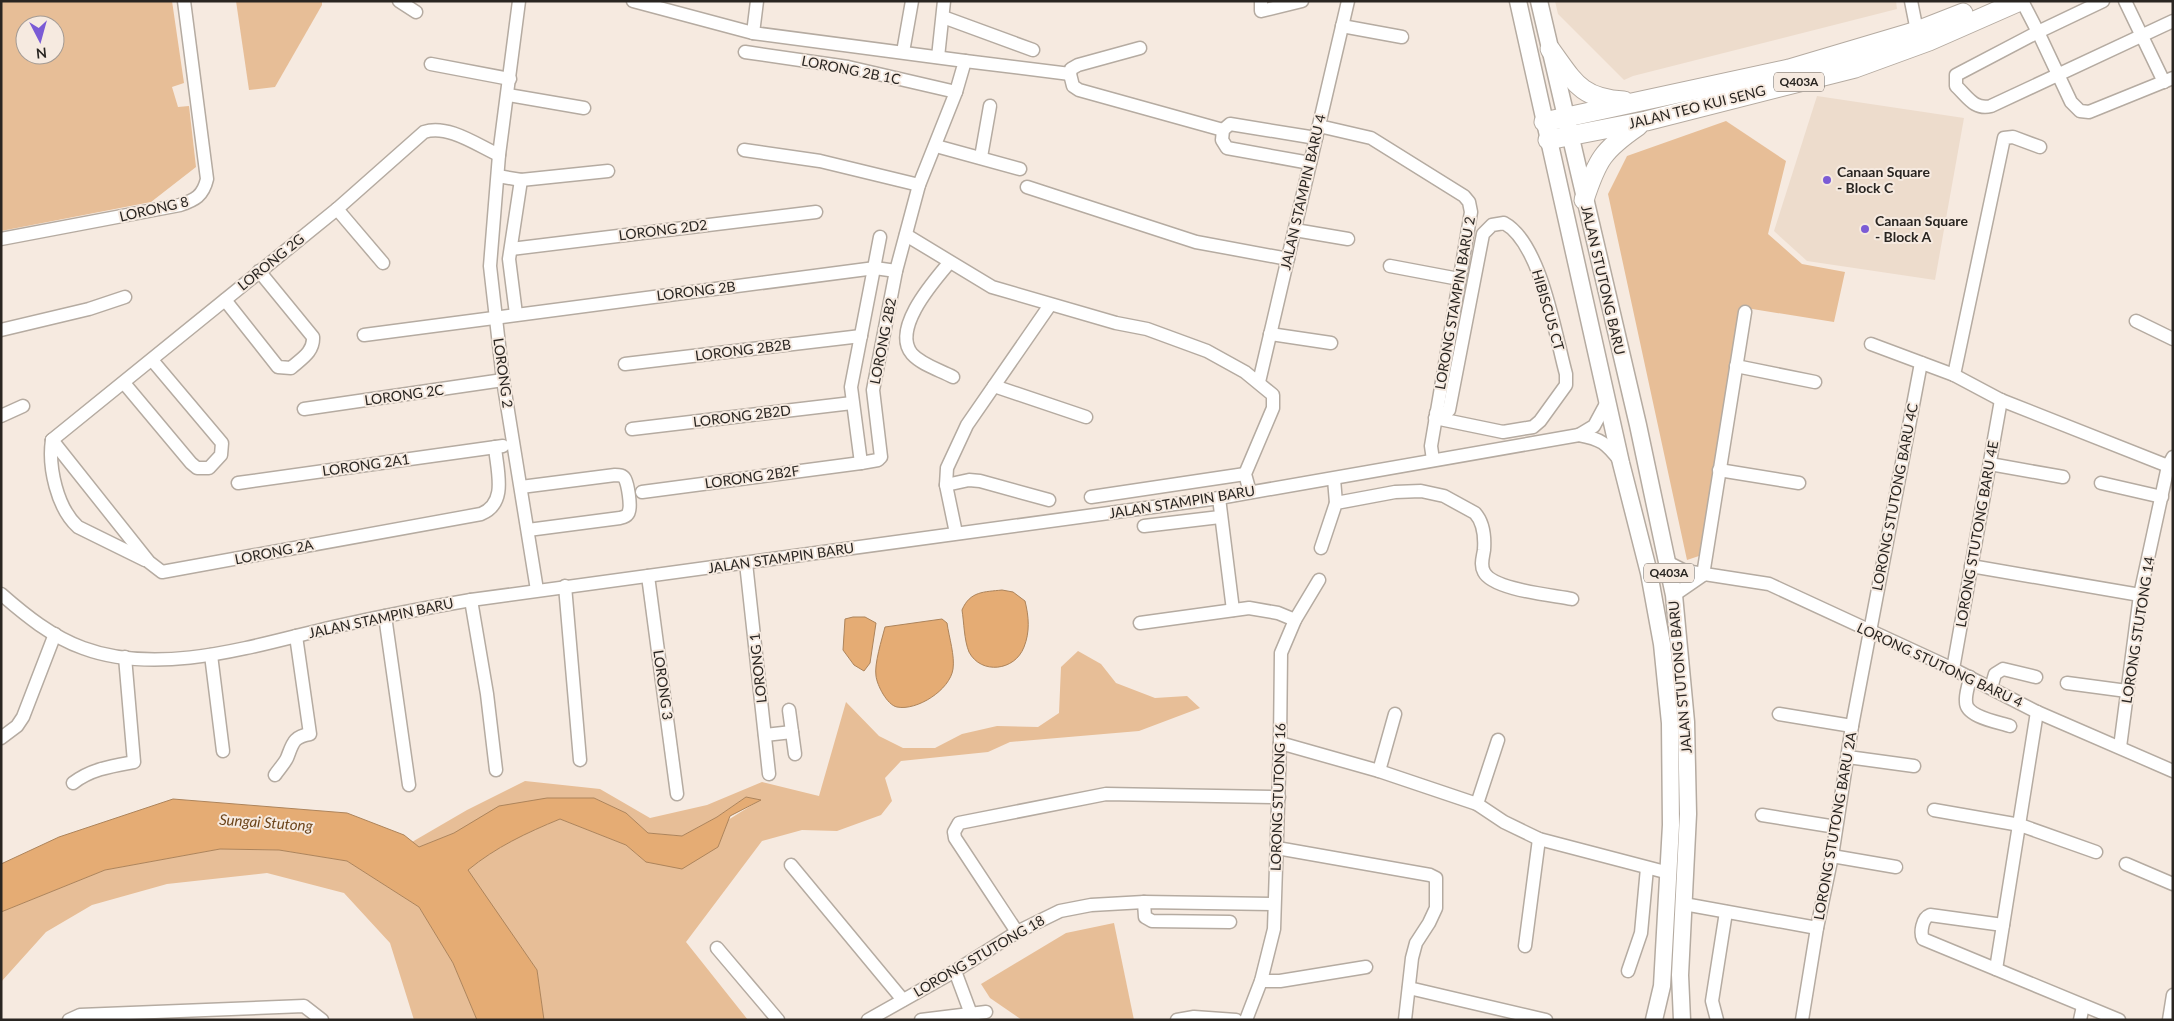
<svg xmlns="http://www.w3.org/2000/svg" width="2174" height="1021" font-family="Lato,sans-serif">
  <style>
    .built { fill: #eddccc }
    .green { fill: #e7be97; fill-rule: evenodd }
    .water { fill: #e5ac74; stroke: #ad845b }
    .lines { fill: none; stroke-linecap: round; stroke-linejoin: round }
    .minor-casing { stroke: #b5aba1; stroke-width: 15 }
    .major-casing { stroke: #b5aba1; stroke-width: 19 }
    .highway-casing { stroke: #b5aba1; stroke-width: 21 }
    .minor { stroke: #fff; stroke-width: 12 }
    .major { stroke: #fff; stroke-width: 16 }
    .highway { stroke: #fff; stroke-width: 19 }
    .poi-dot { fill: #7b5bd5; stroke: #f6eae0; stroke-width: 2 }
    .labels { text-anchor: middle; stroke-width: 4; stroke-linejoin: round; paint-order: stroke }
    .shield { fill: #f6eae0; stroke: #66605a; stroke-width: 1 }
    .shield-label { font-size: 12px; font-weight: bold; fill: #292521 }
    .street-label { font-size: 14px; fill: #292521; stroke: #f6eae0 }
    .poi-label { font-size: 14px; font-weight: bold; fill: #292521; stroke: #f6eae0; text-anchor: start }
    .water-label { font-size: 15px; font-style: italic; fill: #6c451b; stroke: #f6eae0 }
  </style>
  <rect width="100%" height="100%" fill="#f6eae0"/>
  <g class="built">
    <path d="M1555 1H1896L1897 9 1633 76 1624 80 1558 14Z"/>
    <path d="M1817 96 1964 118 1935 280 1807 261 1774 231Z"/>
  </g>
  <g class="green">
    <path d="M1 1H172L184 83 172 87 178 107 189 106 196 167 151 202 1 231ZM25 25H55V55H25Z"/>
    <path d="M236 1H322V5L275 87 249 90Z"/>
    <path d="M1726 121 1786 161 1768 234 1802 264 1845 272 1834 322 1740 307 1699 556 1687 560 1608 194 1627 156Z"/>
    <path d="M1078 651 1101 664 1116 683 1155 698 1187 696 1200 708 1139 731 1010 742 988 752 901 761 885 778 892 801 881 815 837 831 802 830 762 841 686 942 748 1020H544L537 970 467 870C496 847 526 833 560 819L626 845 646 862 718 847 728 820 760 800 746 797 717 817 682 836 648 833 626 813 594 798 454 833 419 847 412 842 467 810 525 781 600 789 650 818 707 805 762 782 819 796 846 702 879 736 903 748H935L962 734 997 726 1038 727 1059 713 1061 667Z"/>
    <path d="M220 849 279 850 347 861 419 907 453 963 477 1020H414L390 943 344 893 267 873 167 884 92 905 46 932 1 982V912L105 870Z"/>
    <path d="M1114 923 1134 1020H1022L990 998 981 984 1066 933Z"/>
  </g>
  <g class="water">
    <path d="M1002 590 1013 592 1025 601C1029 617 1030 632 1024 647 1015 671 981 675 969 652 964 640 964 622 962 610 970 591 984 592 1002 590Z"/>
    <path d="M853 617H865L876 623 870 663 864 671 854 665 843 650 845 619Z"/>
    <path d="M942 619 947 623C949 637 955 656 953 669 950 690 917 711 897 707 887 705 877 685 876 676 874 664 882 639 885 627Z"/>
    <path d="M746 797 761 800 730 816 718 847 682 869 646 862 626 845 560 819C526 833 496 847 468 870L537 970 544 1020H477L453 963 419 907 347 861 279 850 220 849 105 870 1 912V864L59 837 173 799 347 813 404 835 419 847 454 833 499 806 547 798H594L626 813 648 833 682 836 717 817Z"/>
  </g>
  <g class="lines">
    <g class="minor-casing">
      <g id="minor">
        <path d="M399 1 416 12"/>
        <path d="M519 1 499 155 490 266 503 380 537 590"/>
        <path d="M633 1 753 33"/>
        <path d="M1261 1V11L1302 1"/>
        <path d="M1911 1 1917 31"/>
        <path d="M2022 1 2038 32 1956 75V86C1968 97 1974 110 1991 106L2173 21"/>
        <path d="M2103 1 2038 32 2071 102 2080 111 2089 112 2173 78"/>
        <path d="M2125 1 2164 82"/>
        <path d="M943 17 1033 50"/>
        <path d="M1342 26 1402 37"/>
        <path d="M745 52 848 67 956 92"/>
        <path d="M903 52 912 1"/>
        <path d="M938 57 944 1"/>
        <path d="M965 61 1070 74"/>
        <path d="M431 64 510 79"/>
        <path d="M1070 74 1073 86 1079 90 1223 130"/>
        <path d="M1070 74 1071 69 1078 65 1140 48"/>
        <path d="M508 95 584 108"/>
        <path d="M1319 126 1371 138 1464 196 1469 202 1471 212 1431 446 1433 460"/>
        <path d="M936 146 1020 169"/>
        <path d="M2040 147 2013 137 2004 138 1954 375 2001 400 2168 466"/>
        <path d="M744 150 820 161 919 185"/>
        <path d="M981 157 990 106"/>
        <path d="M1310 163 1227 148 1222 140 1223 130 1230 124 1316 138"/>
        <path d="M498 176 521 180 608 171"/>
        <path d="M1027 187 1196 242 1288 259"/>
        <path d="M337 209 383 263"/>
        <path d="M1295 230 1348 239"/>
        <path d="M906 235 992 287 1116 323 1147 329 1207 351 1245 372 1273 395V408L1245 474 1250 492"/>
        <path d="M1 239 180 205C195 200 203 196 207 179L184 1"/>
        <path d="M511 249 816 212"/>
        <path d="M949 263C934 281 891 329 912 354 922 365 940 370 953 377"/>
        <path d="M1390 266 1459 279"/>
        <path d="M225 300 278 367 291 368C301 359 314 352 313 337L259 271"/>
        <path d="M516 314 509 259 521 180"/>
        <path d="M2136 321 2173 339"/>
        <path d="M1 330 89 309 125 297"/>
        <path d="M1270 334 1331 343"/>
        <path d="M364 335 875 268 896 271"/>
        <path d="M1871 344 1954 375"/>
        <path d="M625 364 861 336"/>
        <path d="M1736 366 1815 382"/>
        <path d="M1259 382 1348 1"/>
        <path d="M124 383 191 463 197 468H209L221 455 222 443 152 360"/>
        <path d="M994 386 1086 417"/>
        <path d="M304 409 503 380"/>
        <path d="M1 416 23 406"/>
        <path d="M1435 418 1503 432 1533 427 1540 421 1566 385V374C1555 334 1541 243 1504 223L1492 225 1483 234 1449 410 1446 413H1436"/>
        <path d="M632 429 852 403"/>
        <path d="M1579 435 1594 426 1608 400"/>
        <path d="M52 440 149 562 162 572 481 514C508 503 497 471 495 447"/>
        <path d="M52 440 337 209 424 132C448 124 477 145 499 155"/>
        <path d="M52 440C48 467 57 508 78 527L145 560"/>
        <path d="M861 463 851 387 880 237"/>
        <path d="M1990 464 2063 477"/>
        <path d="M1719 470 1799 483"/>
        <path d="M1334 479 1336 503"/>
        <path d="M238 483 503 446"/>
        <path d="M2101 483 2162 497"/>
        <path d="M946 485 969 480 980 481 1049 500"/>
        <path d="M521 487 615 475C619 475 623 475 625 479 628 485 631 505 629 511 628 516 624 517 620 518L528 530"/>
        <path d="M642 492 861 463 878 460 881 457 873 390 896 271 919 185 956 92 965 61 753 33 757 1"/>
        <path d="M1091 497 1245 474"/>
        <path d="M1219 498 1233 610"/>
        <path d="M1144 526 1220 517"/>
        <path d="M956 533 946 485 947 468 967 425 1050 305"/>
        <path d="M1321 548 1336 503 1395 492 1421 491 1444 496 1475 513C1484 523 1485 536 1484 550 1483 557 1480 565 1484 572 1493 590 1553 595 1572 599"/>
        <path d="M1666 557 1669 563 1685 571 1769 584 1953 669 2037 712 2173 771"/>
        <path d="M746 563 769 774"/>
        <path d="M1971 566 2140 595"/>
        <path d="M1703 575 1745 312"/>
        <path d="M648 576 677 794"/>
        <path d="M565 586 580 760"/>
        <path d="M1 594C25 615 52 637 83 648 161 677 256 645 333 627 379 617 424 608 471 600L1219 498 1579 435C1601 439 1606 443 1620 461"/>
        <path d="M1674 595 1703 575"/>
        <path d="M471 600 487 694 496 770"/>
        <path d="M385 616 409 785"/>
        <path d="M1140 623 1249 608 1278 613 1295 620"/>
        <path d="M211 655 223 751"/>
        <path d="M1953 669 2001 400"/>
        <path d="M1970 677C1969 685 1965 694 1966 702 1966 717 1998 722 2010 726"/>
        <path d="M2067 683 2127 691"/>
        <path d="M1991 688 1995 674 2003 669 2036 677"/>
        <path d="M789 710 795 754"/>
        <path d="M1779 714 1852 726"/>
        <path d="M765 735 792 732"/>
        <path d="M1 738 17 726 23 717 55 634"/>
        <path d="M1280 743 1379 771 1477 804 1504 822 1539 839 1669 873"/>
        <path d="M2120 747 2140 595 2168 466 2173 457"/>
        <path d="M1848 757 1914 766"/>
        <path d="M1379 771 1395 714"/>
        <path d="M275 775C279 769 284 764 287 758 293 743 293 737 310 734L296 636"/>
        <path d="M73 783C91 769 112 766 134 762L125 657"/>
        <path d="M1477 804 1498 740"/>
        <path d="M1934 810 2020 825 2096 852"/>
        <path d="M1762 815 1836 827"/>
        <path d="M1277 848 1430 875 1436 878V908L1429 923 1416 943 1412 958 1405 1020"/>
        <path d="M1832 856 1896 867"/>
        <path d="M2126 864 2173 884"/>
        <path d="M791 865 903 1000"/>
        <path d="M1144 902 1145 917 1152 921 1230 922"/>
        <path d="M1684 904 1817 928"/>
        <path d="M2003 925 1930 915C1922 918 1920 933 1923 939L2119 1020"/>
        <path d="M1017 932 955 838 954 832 959 823 1106 794 1279 797"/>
        <path d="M1525 946 1539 839"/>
        <path d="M717 948 778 1020"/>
        <path d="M1996 969 2037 712"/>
        <path d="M955 971 971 1014"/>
        <path d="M1628 971 1641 933 1647 868"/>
        <path d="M1261 981H1280L1366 967"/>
        <path d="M1409 988 1546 1020"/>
        <path d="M69 1020 80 1015 304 1006 322 1020"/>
        <path d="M868 1020 955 971 1017 932 1060 911 1091 905 1144 902 1274 904"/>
        <path d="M921 1020 986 1012"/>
        <path d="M1177 1020 1194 1017 1236 1020"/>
        <path d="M1246 1020 1261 981 1274 929 1280 743 1281 653 1295 620 1319 580"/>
        <path d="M1717 1020 1712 1001 1726 912"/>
        <path d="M1802 1020 1817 928 1832 856 1852 726 1921 363"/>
        <path d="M2080 1020 2083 1006"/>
        <path d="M2169 1020 2173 995"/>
      </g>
    </g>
    <g class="major-casing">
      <g id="major">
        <path d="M1518 1 1621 463 1649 573 1662 644 1670 723 1671 825 1662 986 1654 1020"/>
        <path d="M1539 1 1638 425 1674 595 1686 722 1688 814 1680 975 1682 1020"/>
      </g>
    </g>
    <g class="highway-casing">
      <g id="highway">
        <path d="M1550 49C1574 82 1581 99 1624 101"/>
        <path d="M1544 122 1789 69 1917 31 1963 13"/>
        <path d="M1548 140 1646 121 1855 68 1929 41 2020 1"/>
        <path d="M1584 200C1597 160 1603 150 1638 126"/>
      </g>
    </g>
    <use href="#minor" class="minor"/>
    <use href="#major" class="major"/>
    <use href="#highway" class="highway"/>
  </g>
  <g class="poi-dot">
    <circle cx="1827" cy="180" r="5"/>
    <circle cx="1865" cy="229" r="5"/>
  </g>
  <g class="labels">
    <g class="shield">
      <rect x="1774" y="72.5" width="50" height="19" rx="4"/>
      <rect x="1644" y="563.5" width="50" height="19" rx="4"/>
    </g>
    <g class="shield-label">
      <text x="1799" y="86">Q403A</text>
      <text x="1669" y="577">Q403A</text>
    </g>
    <g class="street-label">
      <text transform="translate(851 70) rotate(11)" y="5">LORONG 2B 1C</text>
      <text transform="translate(1697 107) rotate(-14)" y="5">JALAN TEO KUI SENG</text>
      <text transform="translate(1303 192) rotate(-77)" y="5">JALAN STAMPIN BARU 4</text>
      <text transform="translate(154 209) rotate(-13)" y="5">LORONG 8</text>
      <text transform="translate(663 230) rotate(-7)" y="5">LORONG 2D2</text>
      <text transform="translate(271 262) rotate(-39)" y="5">LORONG 2G</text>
      <text transform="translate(1603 280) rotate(77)" y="5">JALAN STUTONG BARU</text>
      <text transform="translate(696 291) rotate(-7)" y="5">LORONG 2B</text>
      <text transform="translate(1455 303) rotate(-80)" y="5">LORONG STAMPIN BARU 2</text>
      <text transform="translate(1548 310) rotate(74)" y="5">HIBISCUS CT</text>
      <text transform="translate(883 341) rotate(-79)" y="5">LORONG 2B2</text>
      <text transform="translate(743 350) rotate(-7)" y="5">LORONG 2B2B</text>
      <text transform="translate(503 373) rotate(82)" y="5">LORONG 2</text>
      <text transform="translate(404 395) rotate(-8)" y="5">LORONG 2C</text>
      <text transform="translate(742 416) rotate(-7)" y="5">LORONG 2B2D</text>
      <text transform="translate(366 465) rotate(-8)" y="5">LORONG 2A1</text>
      <text transform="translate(752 477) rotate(-8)" y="5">LORONG 2B2F</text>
      <text transform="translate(1895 497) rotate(-79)" y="5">LORONG STUTONG BARU 4C</text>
      <text transform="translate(1182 502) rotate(-9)" y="5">JALAN STAMPIN BARU</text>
      <text transform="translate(1977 534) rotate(-80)" y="5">LORONG STUTONG BARU 4E</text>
      <text transform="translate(274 552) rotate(-11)" y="5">LORONG 2A</text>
      <text transform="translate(781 558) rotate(-8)" y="5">JALAN STAMPIN BARU</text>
      <text transform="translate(381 618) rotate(-12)" y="5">JALAN STAMPIN BARU</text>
      <text transform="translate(2138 630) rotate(-81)" y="5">LORONG STUTONG 14</text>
      <text transform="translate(1940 665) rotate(25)" y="5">LORONG STUTONG BARU 4</text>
      <text transform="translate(758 668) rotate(-96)" y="5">LORONG 1</text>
      <text transform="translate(1680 677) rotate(-95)" y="5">JALAN STUTONG BARU</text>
      <text transform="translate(663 685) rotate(82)" y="5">LORONG 3</text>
      <text transform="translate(1278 797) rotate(-88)" y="5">LORONG STUTONG 16</text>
      <text transform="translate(1835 826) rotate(-80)" y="5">LORONG STUTONG BARU 2A</text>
      <text transform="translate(979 956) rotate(-30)" y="5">LORONG STUTONG 18</text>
    </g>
    <g class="poi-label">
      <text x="1837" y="177">Canaan Square<tspan x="1837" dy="16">- Block C</tspan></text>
      <text x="1875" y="226">Canaan Square<tspan x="1875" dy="16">- Block A</tspan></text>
    </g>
    <g class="water-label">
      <text transform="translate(266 823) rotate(4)" y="5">Sungai Stutong</text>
    </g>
  </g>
  <rect width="2174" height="1021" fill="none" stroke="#292521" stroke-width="5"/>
  <g transform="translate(40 40) rotate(174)"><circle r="24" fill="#f6eae0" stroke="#a49b94"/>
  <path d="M0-4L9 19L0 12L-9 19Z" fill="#7b5bd5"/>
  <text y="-8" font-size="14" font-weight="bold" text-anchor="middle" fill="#292521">N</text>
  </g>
</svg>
